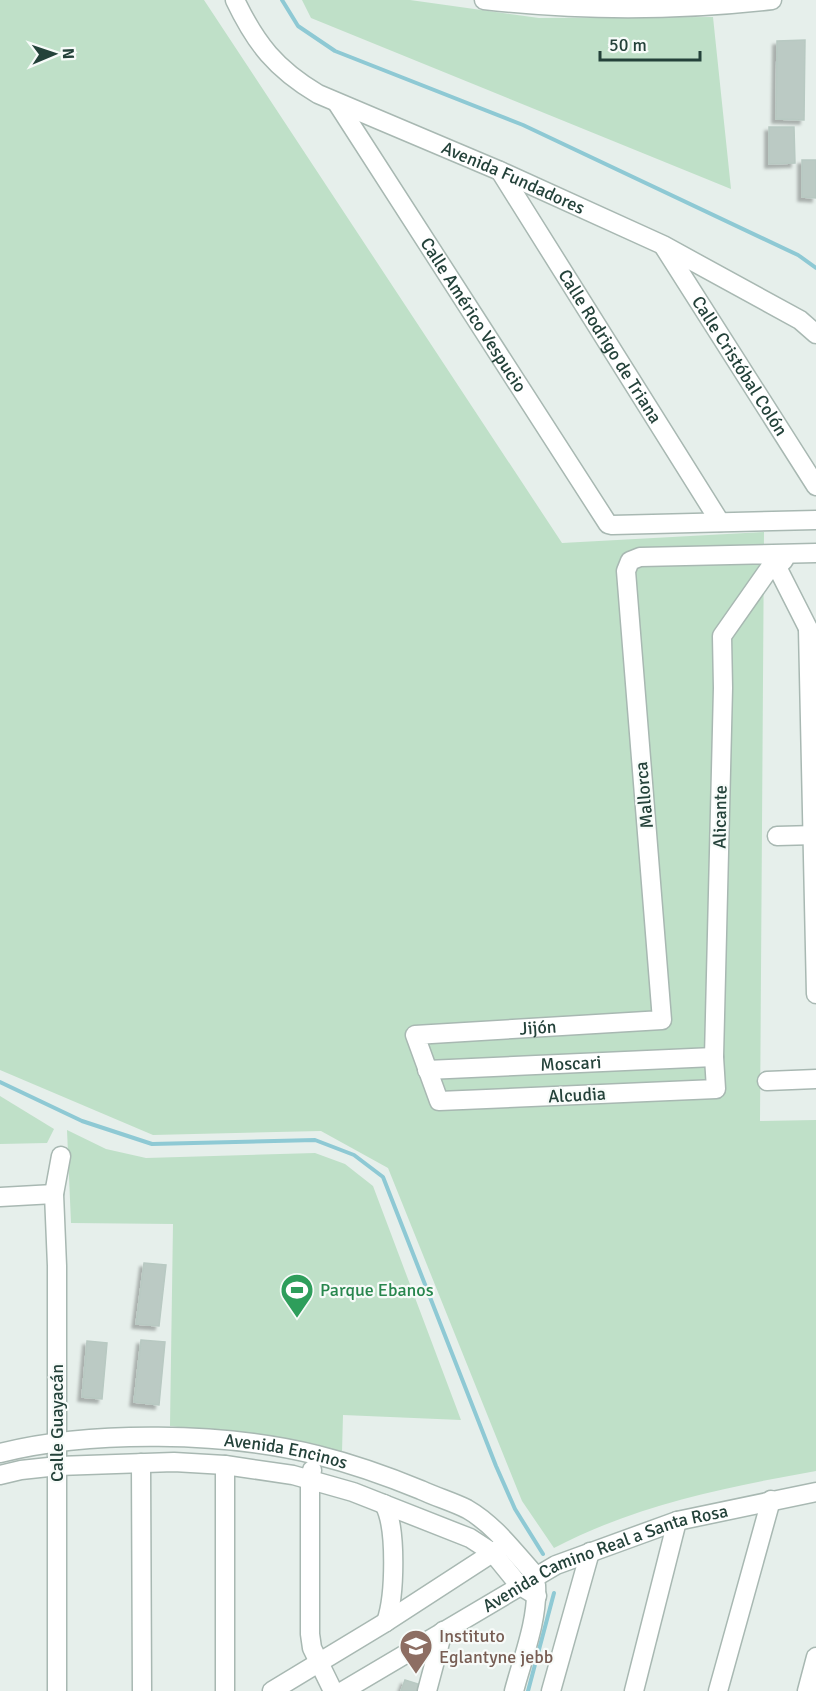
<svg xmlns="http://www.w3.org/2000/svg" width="816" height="1691" font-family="Signika,sans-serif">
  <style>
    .green { fill: #bfe0c8 }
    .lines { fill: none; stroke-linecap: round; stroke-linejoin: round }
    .stream { stroke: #8ec9d4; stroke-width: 4 }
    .building { fill: #bbcac4; stroke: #b8c9c2; stroke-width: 1.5; filter: url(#shadow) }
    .minor-casing { stroke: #a8b8b2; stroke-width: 21 }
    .minor { stroke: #fff; stroke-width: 18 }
    .labels { text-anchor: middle; stroke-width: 4.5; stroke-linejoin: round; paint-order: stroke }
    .street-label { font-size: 18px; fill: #24423a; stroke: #f7fbf9 }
    .leisure-label { font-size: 18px; fill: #27864d; stroke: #f7fbf9; text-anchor: start }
    .education-label { font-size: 18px; fill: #785e54; stroke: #f7fbf9; text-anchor: start }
  </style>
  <defs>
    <filter id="shadow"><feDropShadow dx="-4" dy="4" stdDeviation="1.5" flood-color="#0004"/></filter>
  </defs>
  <rect width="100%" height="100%" fill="#e6efeb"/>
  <g class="green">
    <path d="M0 0H204L562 543 764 532 760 1121 816 1120V1471C726 1487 636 1505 554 1548L522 1501 388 1168 321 1131 153 1135 0 1070Z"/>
    <path d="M302 0H410L539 18 713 17 731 189 311 18Z"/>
    <path d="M0 1096 54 1129 47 1143 0 1144Z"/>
    <path d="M67 1130 106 1149 146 1158 315 1153 345 1164 373 1186 461 1420 343 1415 342 1452 316 1444 170 1426 173 1224 71 1223Z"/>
  </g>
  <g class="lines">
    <g class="stream">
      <path d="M282 0 298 26 335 51 523 125 798 255 816 268"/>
      <path d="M0 1082 82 1121 152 1144 315 1140 354 1155 383 1177 496 1466 515 1509 543 1554"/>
      <path d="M528 1691 554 1593"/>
    </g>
  </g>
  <g class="building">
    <path d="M805 40 804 120 776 119 777 41Z"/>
    <path d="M769 127H794L795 163 769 164Z"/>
    <path d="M802 160H816V198L802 197Z"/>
    <path d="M144 1263 166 1265 159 1326 136 1324Z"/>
    <path d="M141 1340 165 1342 159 1405 134 1402Z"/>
    <path d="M87 1341 107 1343 102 1399 82 1397Z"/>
    <path d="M405 1680 421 1685 419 1691H401Z"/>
  </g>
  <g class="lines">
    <g class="minor-casing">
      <g id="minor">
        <path id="s1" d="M235 0C256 44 276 69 318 94L500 171 663 245 800 320 816 334"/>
        <path d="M484 0C580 11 676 11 772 0"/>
        <path id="s2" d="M337 103 608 524 612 525 816 520"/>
        <path id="s3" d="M500 171 720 522"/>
        <path id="s4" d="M664 247 816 486"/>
        <path d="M784 560 777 567 813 638"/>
        <path id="s5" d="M777 567 769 569 722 636 723 688 714 1057 716 1089 439 1101 415 1035 662 1020 626 571 630 561 640 557 816 553"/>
        <path d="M808 629 816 994"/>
        <path d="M777 836 816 835"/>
        <path id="s6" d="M427 1070 714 1057"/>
        <path d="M767 1081 816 1079"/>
        <path d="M0 1197 54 1194"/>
        <path id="s7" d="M0 1453C91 1430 226 1432 317 1455 353 1464 387 1476 421 1490 436 1497 453 1502 467 1509 495 1525 515 1553 536 1576"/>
        <path d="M141 1463 142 1691"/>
        <path d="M225 1465V1691"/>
        <path d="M312 1470 310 1480V1634L312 1648 333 1691"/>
        <path d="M0 1475 21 1470 58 1466 174 1462 225 1465 293 1475 353 1492 470 1538 493 1553 519 1585 537 1596"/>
        <path d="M384 1504C397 1527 395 1597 386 1622"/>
        <path d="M57 1691V1266L54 1194 61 1156"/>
        <path d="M272 1691 386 1622 500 1548"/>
        <path id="s8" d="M343 1691 556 1565 677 1521 816 1492"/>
        <path d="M427 1691 443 1631"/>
        <path d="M514 1691C523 1657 538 1620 536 1585"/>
        <path d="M551 1691 590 1552"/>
        <path d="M634 1691 677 1521"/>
        <path d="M718 1691 771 1500"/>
        <path d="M807 1691 816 1657"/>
      </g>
    </g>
    <use href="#minor" class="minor"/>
  </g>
  <defs>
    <g id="stadium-pin" transform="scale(1.725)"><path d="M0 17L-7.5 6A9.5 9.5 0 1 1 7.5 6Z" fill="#2e9e5b" stroke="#f7fbf9"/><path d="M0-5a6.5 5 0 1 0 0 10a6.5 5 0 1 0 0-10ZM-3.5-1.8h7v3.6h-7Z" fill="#fff"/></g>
    <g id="school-pin" transform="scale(1.725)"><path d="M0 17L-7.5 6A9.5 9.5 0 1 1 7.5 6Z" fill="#8d6e63" stroke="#f7fbf9"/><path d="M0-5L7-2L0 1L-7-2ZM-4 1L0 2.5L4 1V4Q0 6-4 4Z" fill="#fff"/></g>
  </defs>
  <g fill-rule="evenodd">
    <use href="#stadium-pin" x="297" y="1290"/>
    <use href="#school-pin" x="416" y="1646"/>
  </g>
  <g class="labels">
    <g class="street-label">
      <text dy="6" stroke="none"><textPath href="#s1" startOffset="340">Avenida Fundadores</textPath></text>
      <text dy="6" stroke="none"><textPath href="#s2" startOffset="252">Calle Américo Vespucio</textPath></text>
      <text dy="6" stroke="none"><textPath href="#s3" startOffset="207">Calle Rodrigo de Triana</textPath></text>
      <text dy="6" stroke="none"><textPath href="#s4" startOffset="141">Calle Cristóbal Colón</textPath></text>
      <text transform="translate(644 795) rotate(-95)" y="6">Mallorca</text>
      <text transform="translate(720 817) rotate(-89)" y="6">Alicante</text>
      <text dy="6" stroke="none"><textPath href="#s5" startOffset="1014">Jijón</textPath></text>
      <text dy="6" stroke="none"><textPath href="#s6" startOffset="144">Moscari</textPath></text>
      <text transform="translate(577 1095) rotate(-3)" y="6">Alcudia</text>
      <text transform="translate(57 1423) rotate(-90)" y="6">Calle Guayacán</text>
      <text dy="6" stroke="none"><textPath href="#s7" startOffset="288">Avenida Encinos</textPath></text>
      <text dy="6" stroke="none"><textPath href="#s8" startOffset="296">Avenida Camino Real a Santa Rosa</textPath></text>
    </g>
    <g class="leisure-label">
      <text x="320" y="1296">Parque Ebanos</text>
    </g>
    <g class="education-label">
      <text x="439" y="1642">Instituto<tspan x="439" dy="21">Eglantyne jebb</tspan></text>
    </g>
  </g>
  <g transform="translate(54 54) rotate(88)" stroke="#f7fbf9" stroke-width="4.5" paint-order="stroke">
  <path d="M0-4.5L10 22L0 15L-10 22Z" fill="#24423a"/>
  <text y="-9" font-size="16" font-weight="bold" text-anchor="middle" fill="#24423a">N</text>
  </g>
  <path d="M600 51v9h100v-9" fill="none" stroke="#24423a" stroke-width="3"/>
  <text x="609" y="51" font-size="18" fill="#24423a" stroke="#f7fbf9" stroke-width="4.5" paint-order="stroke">50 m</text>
</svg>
